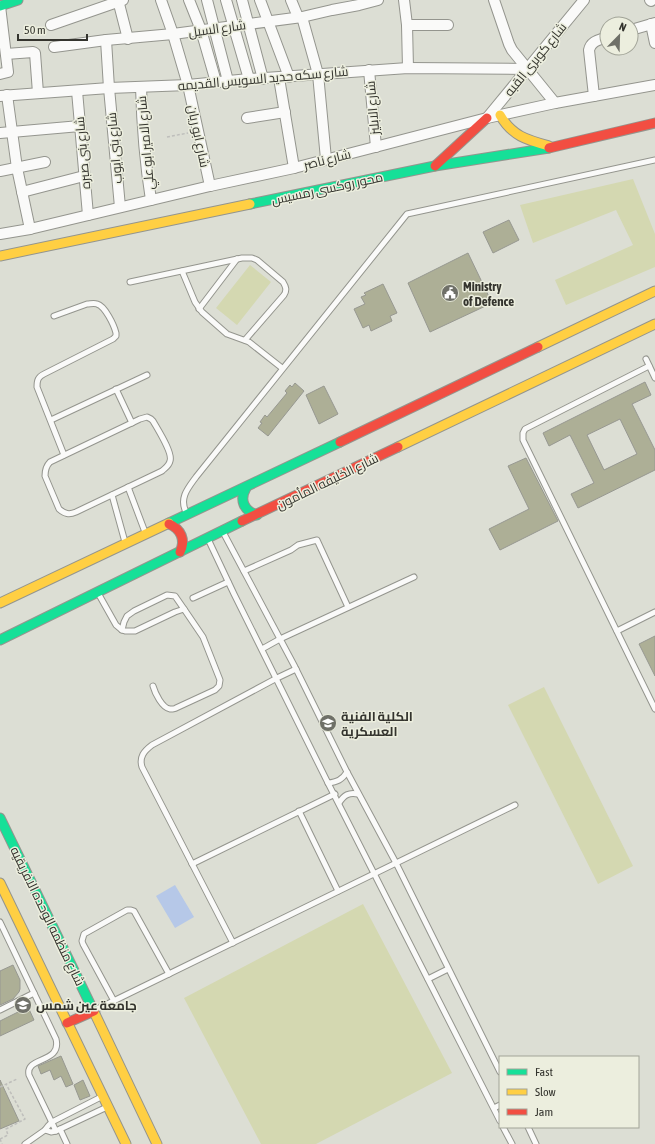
<svg xmlns="http://www.w3.org/2000/svg" width="655" height="1144" font-family="'Asap Condensed',Cairo,sans-serif">
  <style>
    .green { fill: #d4d8b1 }
    .water { fill: #b6c8e8 }
    .building { fill: #adaf96; stroke: #979891; fill-rule: evenodd }
    .lines { fill: none; stroke-linecap: round; stroke-linejoin: round }
    .lane-casing { stroke: #94958e; stroke-width: 7 }
    .street-casing { stroke: #94958e; stroke-width: 12 }
    .fast-casing { stroke: #94958e; stroke-width: 11 }
    .slow-casing { stroke: #94958e; stroke-width: 11 }
    .jam-casing { stroke: #94958e; stroke-width: 11 }
    .path { stroke: #bebebb; stroke-width: 1.5; stroke-dasharray: 3 2; stroke-linecap: butt }
    .lane { stroke: #fafaf9; stroke-width: 5 }
    .street { stroke: #fafaf9; stroke-width: 10 }
    .fast { stroke: #16e098; stroke-width: 9 }
    .slow { stroke: #ffcf43; stroke-width: 9 }
    .jam { stroke: #f24e42; stroke-width: 9 }
    .labels { text-anchor: middle; stroke-width: 3; stroke-linejoin: round; paint-order: stroke }
    .street-label { font-size: 13px; fill: #34342e; stroke: #eceede }
    .poi-label { font-size: 13px; font-weight: bold; fill: #34342e; stroke: #eceede; text-anchor: start }
  </style>
  <rect width="100%" height="100%" fill="#dcded4"/>
  <g class="green">
    <path d="M633 179 655 234V267L566 305 555 280 633 245 616 210 533 243 520 205Z"/>
    <path d="M250 265 271 282 237 325 216 308Z"/>
    <path d="M544 687 633 866 598 884 508 705Z"/>
    <path d="M363 904 452 1073 316 1144H261L184 998Z"/>
  </g>
  <path class="water" d="M175 885 194 917 175 928 156 896Z"/>
  <g class="building">
    <path d="M509 220 519 240 493 253 483 232Z"/>
    <path d="M468 253 492 303 430 332 408 283Z"/>
    <path d="M383 284 397 313 390 316 392 321 371 331 369 325 363 328 354 309 365 304 361 297 366 295 364 293Z"/>
    <path d="M645 382 651 395 632 404 655 450V470L578 508 571 494 594 483 570 435 549 446 543 433ZM620 419 637 454 604 470 587 435Z"/>
    <path d="M295 383 304 391 268 436 258 428 262 423 260 422 265 415 267 417 287 393 285 391 290 385 292 387Z"/>
    <path d="M324 386 338 414 319 424 306 395Z"/>
    <path d="M526 458 558 521 500 550 489 529 529 509 508 466Z"/>
    <path d="M655 636V676L639 644Z"/>
    <path d="M13 965 20 980V989L19 992 13 999 0 1005V971Z"/>
    <path d="M28 1007 34 1020 0 1036V1021Z"/>
    <path d="M61 1056 73 1084 66 1087 61 1076 54 1080 50 1070 41 1074 38 1066Z"/>
    <path d="M0 1080 19 1121 0 1129Z"/>
    <path d="M83 1080 90 1096 80 1100 74 1085Z"/>
  </g>
  <g class="lines">
    <g class="lane-casing">
      <g id="lane">
        <path d="M182 271 195 302 202 312 227 334 249 342 282 368"/>
        <path d="M130 282 242 258H252L257 260 283 282C286 287 287 290 284 295L245 340"/>
        <path d="M199 309 237 259"/>
        <path d="M54 316 87 304C90 304 94 303 97 304 105 306 114 325 116 333V336L113 339 44 374C38 377 37 380 37 387L64 455"/>
        <path d="M646 359 655 378"/>
        <path d="M649 366 525 429 523 433V440L655 709"/>
        <path d="M116 389 132 423"/>
        <path d="M147 417 151 419 153 421C158 430 173 453 170 461 169 466 165 468 162 471L76 512C69 515 65 514 59 509L45 476C45 470 46 466 50 462L140 419Z"/>
        <path d="M51 420 147 375"/>
        <path d="M128 487 145 532"/>
        <path d="M112 495 125 542"/>
        <path d="M186 512C179 498 188 488 196 477L407 214 655 160"/>
        <path d="M223 532 295 667 347 772 396 863 500 1072"/>
        <path d="M208 539 234 594 328 783 500 1121"/>
        <path d="M244 571 291 550 298 545 317 540 348 607"/>
        <path d="M98 593 116 625 122 630 125 631H135L175 612 184 609 203 637 220 680 219 686 215 690 176 708C175 709 171 709 170 709 162 708 155 693 153 686"/>
        <path d="M193 598 228 582"/>
        <path d="M122 630 124 622 127 616 134 611 167 595 175 596 184 609"/>
        <path d="M617 631 655 612"/>
        <path d="M262 649 280 639 414 577"/>
        <path d="M328 783C337 782 342 780 347 772"/>
        <path d="M339 803C344 795 349 792 358 794"/>
        <path d="M299 811 338 891"/>
        <path d="M192 864 335 794"/>
        <path d="M0 922 56 1039C62 1064 25 1056 29 1075L56 1131"/>
        <path d="M233 943 142 767C139 757 144 751 152 745L277 678 296 669"/>
        <path d="M428 979 448 969"/>
        <path d="M114 1001 83 944 82 941 84 934 127 910H131L134 911 169 974"/>
        <path d="M0 1010 34 993"/>
        <path d="M95 1010 515 805"/>
        <path d="M494 1108 500 1105"/>
        <path d="M503 1127 512 1144"/>
        <path d="M528 1127 536 1144"/>
        <path d="M60 1129 67 1144"/>
        <path d="M45 1130 51 1132 56 1131 107 1107"/>
        <path d="M25 1144 45 1130 48 1126 52 1122 101 1097"/>
      </g>
    </g>
    <g class="street-casing">
      <g id="street">
        <path d="M118 0 128 39"/>
        <path d="M161 0 173 34 188 85 210 186"/>
        <path d="M189 0 201 30 216 82"/>
        <path d="M207 0 228 81"/>
        <path d="M226 0 249 79"/>
        <path d="M242 0 263 79"/>
        <path d="M260 0 289 77"/>
        <path d="M291 0 298 17"/>
        <path d="M404 0 407 25 408 68"/>
        <path d="M494 0 509 44 512 50 555 103"/>
        <path d="M650 0 651 1"/>
        <path d="M302 17 318 74 326 159"/>
        <path d="M651 24 655 43"/>
        <path d="M51 25 123 0"/>
        <path d="M407 25H448"/>
        <path d="M631 30 655 23"/>
        <path d="M106 40 109 88 120 207"/>
        <path d="M54 47 106 40 173 34 302 17 332 10 359 5 378 0"/>
        <path d="M6 54 33 52 35 53 38 93"/>
        <path d="M369 70 376 147"/>
        <path d="M0 74 8 72 0 6"/>
        <path d="M279 78 294 168"/>
        <path d="M141 87C142 125 145 162 151 200"/>
        <path d="M77 91 88 215"/>
        <path d="M7 95 17 168 30 229"/>
        <path d="M0 96 109 88 188 85 249 79 408 68 527 69"/>
        <path d="M594 96 589 50C591 41 599 40 607 37"/>
        <path d="M247 118 285 112"/>
        <path d="M487 118 584 0"/>
        <path d="M0 133 80 126"/>
        <path d="M0 171 45 162"/>
        <path d="M22 192 84 176"/>
        <path d="M0 234 30 229 210 186 294 168 487 118 555 103 655 85"/>
      </g>
    </g>
    <g class="fast-casing">
      <g id="fast">
        <path d="M0 6 18 0"/>
        <path d="M250 204 435 166 549 148"/>
        <path d="M246 488C239 500 244 511 257 515"/>
        <path d="M169 523 340 442"/>
        <path d="M0 640 242 521"/>
        <path d="M0 818 95 1014"/>
      </g>
    </g>
    <g class="slow-casing">
      <g id="slow">
        <path d="M500 115C512 136 527 140 549 146"/>
        <path d="M0 256 250 204"/>
        <path d="M538 347 655 291"/>
        <path d="M398 447 655 324"/>
        <path d="M0 603 169 523"/>
        <path d="M0 883 126 1144"/>
        <path d="M95 1014 157 1144"/>
      </g>
    </g>
    <g class="jam-casing">
      <g id="jam">
        <path d="M549 148 655 123"/>
        <path d="M435 166 487 118"/>
        <path d="M340 442 538 347"/>
        <path d="M242 521 398 447"/>
        <path d="M169 524C181 529 186 540 180 552"/>
        <path d="M67 1023 94 1011"/>
      </g>
    </g>
    <g class="path">
      <path d="M167 137 188 133"/>
      <path d="M0 1087 17 1079"/>
      <path d="M0 1139 8 1135 6 1129 25 1119 6 1084"/>
      <path d="M0 1139 2 1144"/>
    </g>
    <use href="#lane" class="lane"/>
    <use href="#street" class="street"/>
    <use href="#fast" class="fast"/>
    <use href="#slow" class="slow"/>
    <use href="#jam" class="jam"/>
  </g>
  <defs>
    <g id="civic-disc" transform="scale(0.9)"><circle r="9.5" fill="#6f7068" stroke="#eceede"/><path d="M-.6-6.5H3V-4.5H.6V-3L4-1V1h2V6H-6V1h2V-1L-.6-3ZM-1.2 2.5V6h2.4V2.5Z" fill="#fff"/></g>
    <g id="university-disc" transform="scale(0.9)"><circle r="9.5" fill="#6f7068" stroke="#eceede"/><path d="M0-5L7-2L0 1L-7-2ZM-4 1L0 2.5L4 1V4Q0 6-4 4Z" fill="#fff"/></g>
  </defs>
  <g fill-rule="evenodd">
    <use href="#civic-disc" x="450" y="293"/>
    <use href="#university-disc" x="328" y="723"/>
    <use href="#university-disc" x="23" y="1005"/>
  </g>
  <g class="labels">
    <g class="street-label">
      <text transform="translate(217 28) rotate(-8)" y="5">شارع السيل</text>
      <text transform="translate(535 59) rotate(-51)" y="5">شارع كوبرى القبه</text>
      <text transform="translate(263 78) rotate(-5)" y="5">شارع سكه حديد السويس القديمه</text>
      <text transform="translate(372 108) rotate(-95)" y="5">شارع الابليز</text>
      <text transform="translate(199 136) rotate(78)" y="5">شارع ابو ريان</text>
      <text transform="translate(145 143) rotate(-95)" y="5">شارع الامير ابو علي</text>
      <text transform="translate(114 148) rotate(-95)" y="5">شارع بنى ايوب</text>
      <text transform="translate(82 153) rotate(-95)" y="5">شارع بنى صبره</text>
      <text transform="translate(327 159) rotate(-14)" y="5">شارع ناصر</text>
      <text transform="translate(327 188) rotate(-12)" y="5">محور روكسى رمسيس</text>
      <text transform="translate(327 481) rotate(-26)" y="5">شارع الخليفه المأمون</text>
      <text transform="translate(48 916) rotate(64)" y="5">شارع منظمه الوحده الافريقيه</text>
    </g>
    <g class="poi-label">
      <text x="463" y="291">Ministry<tspan x="463" dy="15">of Defence</tspan></text>
      <text x="341" y="721">الكلية الفنية<tspan x="341" dy="15">العسكرية</tspan></text>
      <text x="36" y="1010">جامعة عين شمس</text>
    </g>
  </g>
  <rect x="499" y="1056" width="140" height="72" fill="#eceede" stroke="#a2a498"/>
  <rect x="507" y="1069" width="20" height="6" fill="#16e098" stroke="#a2a498"/>
  <text x="535" y="1076" font-size="12" fill="#34342e">Fast</text>
  <rect x="507" y="1089" width="20" height="6" fill="#ffcf43" stroke="#a2a498"/>
  <text x="535" y="1096" font-size="12" fill="#34342e">Slow</text>
  <rect x="507" y="1109" width="20" height="6" fill="#f24e42" stroke="#a2a498"/>
  <text x="535" y="1116" font-size="12" fill="#34342e">Jam</text>
  <g transform="translate(619 36) rotate(23)"><circle r="19" fill="#eceede" stroke="#a2a498"/>
  <path d="M0-3L7 15L0 10L-7 15Z" fill="#6f7068"/>
  <text y="-6" font-size="11" font-weight="bold" text-anchor="middle" fill="#34342e">N</text>
  </g>
  <path d="M18 34v6h69v-6" fill="none" stroke="#34342e" stroke-width="2"/>
  <text x="24" y="34" font-size="12" fill="#34342e" stroke="#eceede" stroke-width="3" paint-order="stroke">50 m</text>
</svg>
